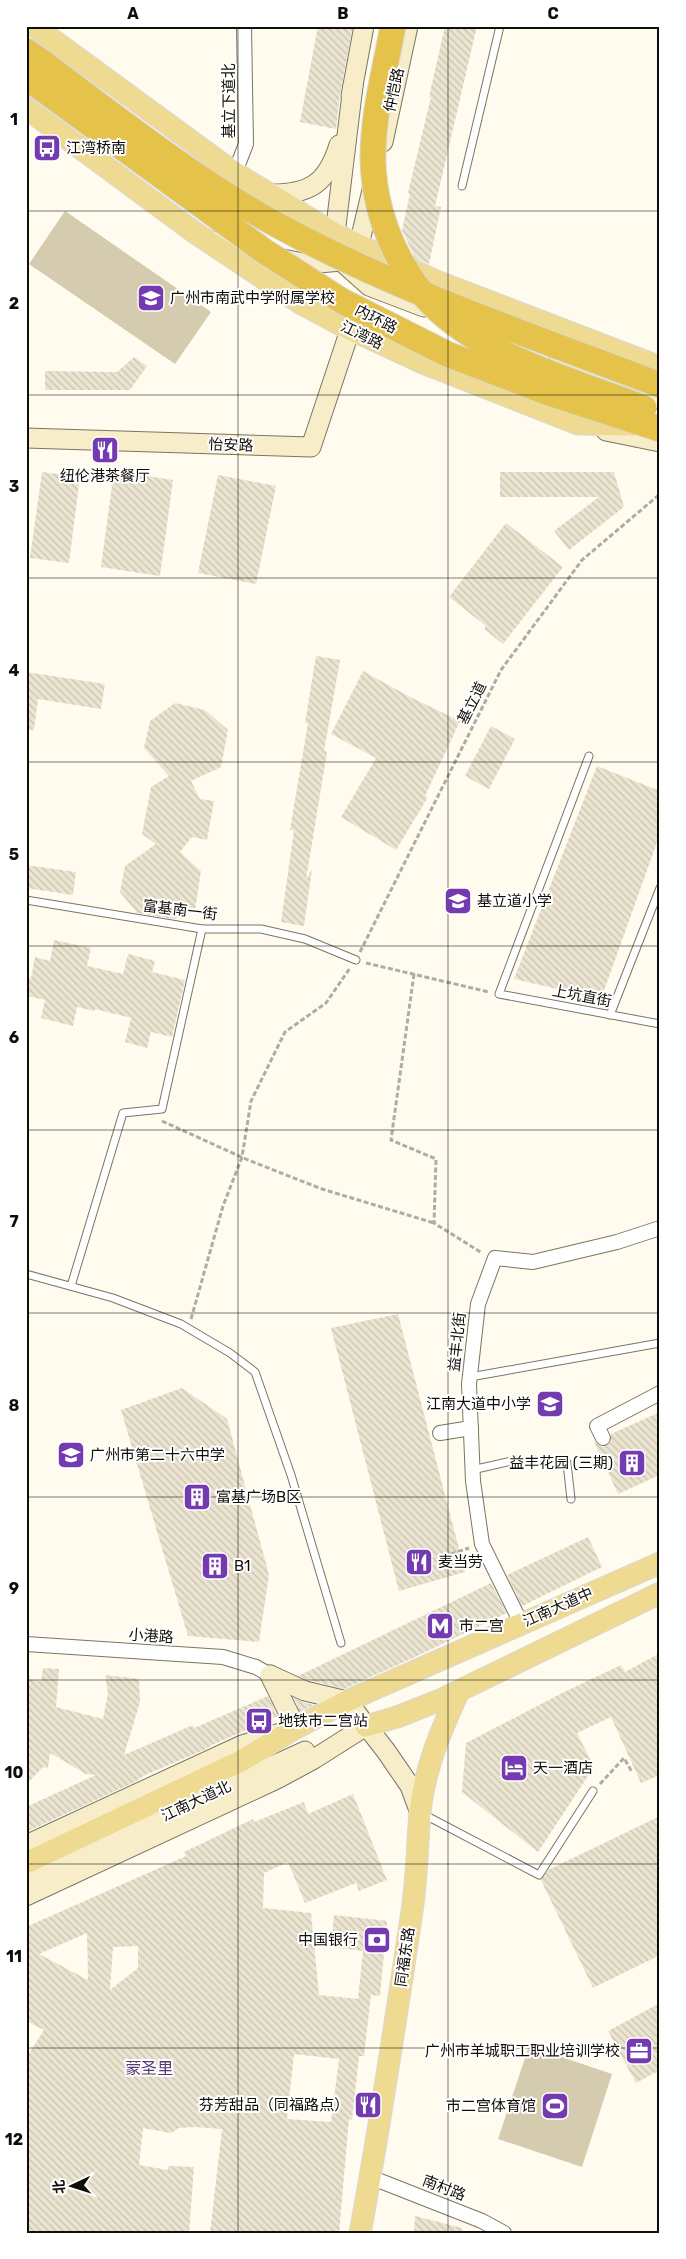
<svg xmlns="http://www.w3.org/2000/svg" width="686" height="2259" font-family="Rubik,'Noto Sans SC',sans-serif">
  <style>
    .grass { fill: #d5ccaf }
    .building { fill: url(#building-back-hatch); fill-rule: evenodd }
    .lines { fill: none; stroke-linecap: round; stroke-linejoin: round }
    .lane-casing { stroke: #7a7563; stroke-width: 9 }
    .street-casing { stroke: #7a7563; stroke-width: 16 }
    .secondary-casing { stroke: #7a7563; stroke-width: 21 }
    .primary-casing { stroke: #d9d8d7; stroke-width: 23 }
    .highway-casing { stroke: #d9d8d7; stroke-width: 27 }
    .path { stroke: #afaca2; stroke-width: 3; stroke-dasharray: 5 2.5; stroke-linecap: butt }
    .lane { stroke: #fff; stroke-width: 7 }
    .street { stroke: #fff; stroke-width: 14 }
    .secondary { stroke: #f7edc9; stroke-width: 19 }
    .primary { stroke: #efda92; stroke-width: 21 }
    .highway { stroke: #e5c24a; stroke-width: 25 }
    .highway-bridge-casing { stroke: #d9d8d7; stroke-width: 27; stroke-linecap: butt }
    .highway-bridge { stroke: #e5c24a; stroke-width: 25 }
    .grid { fill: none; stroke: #100e08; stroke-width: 1; stroke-opacity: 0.55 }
    .labels { text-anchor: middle; stroke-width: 4; stroke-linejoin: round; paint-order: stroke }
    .street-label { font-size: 15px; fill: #100e08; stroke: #fff }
    .poi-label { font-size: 15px; fill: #100e08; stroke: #fff; text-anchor: start }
    .neighbourhood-label { font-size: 16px; fill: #543a76; stroke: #fff }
    .neatline { fill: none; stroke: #100e08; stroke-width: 2 }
    .grid-label { font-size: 16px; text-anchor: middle; font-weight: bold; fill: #100e08 }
  </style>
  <defs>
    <pattern id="building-back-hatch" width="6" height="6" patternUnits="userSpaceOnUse" patternTransform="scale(1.25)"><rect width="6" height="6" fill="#eae4d0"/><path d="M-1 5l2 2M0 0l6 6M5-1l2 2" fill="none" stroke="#c8c2b1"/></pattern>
  </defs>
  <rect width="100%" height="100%" fill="#fffbef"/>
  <g class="grass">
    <path d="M65 211 211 312 175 364 29 264Z"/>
    <path d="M529 2046 612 2074 582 2167 498 2139Z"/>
  </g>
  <g class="building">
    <path d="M318 26H353L340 94 336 129 300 122Z"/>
    <path d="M445 26H477L435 206 441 207 429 264 415 258 402 230 410 194 408 193 431 97H429Z"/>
    <path d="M134 357 147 366 130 390H45V371L117 372Z"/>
    <path d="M114 471 173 480 160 576 101 567Z"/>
    <path d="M42 472 80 477 69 563 30 558Z"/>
    <path d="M500 472H614L624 507 569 550 554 531 599 497H500Z"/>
    <path d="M218 475 276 486 256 584 198 573Z"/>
    <path d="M506 523 563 567 503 644 484 629 486 626 449 597Z"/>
    <path d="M316 656 340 660 324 751 327 752 306 880 312 869 304 926 281 922 294 830H290L308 723H305Z"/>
    <path d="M363 671 410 697 460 721 425 796 428 797 396 850 341 817 376 758 331 734Z"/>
    <path d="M26 672 105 684 101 709 38 699 34 730 26 729Z"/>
    <path d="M175 703 205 710 228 730 221 767 191 781 200 799 214 801 207 840 192 837 180 852 201 871 195 910 174 919 137 913 120 892 125 866 156 844 142 834 151 787 169 776 144 748 150 721Z"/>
    <path d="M491 726 515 739 489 789 465 776Z"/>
    <path d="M597 766 660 791V834L601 999 514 979Z"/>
    <path d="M26 865 76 872 73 895 26 888Z"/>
    <path d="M54 940 91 948 87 966 123 974 128 954 155 961 152 972 185 980 172 1037 151 1032 147 1048 125 1042 131 1018 95 1009 94 1011 77 1007 73 1026 41 1018 45 1000 26 996V977L31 978 35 957 50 961Z"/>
    <path d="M398 1314 465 1572 399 1591 331 1328Z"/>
    <path d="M182 1388 227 1419 269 1575 259 1642 188 1636 121 1410Z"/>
    <path d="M660 1412V1475L618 1494 594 1442 602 1447 606 1446 611 1442V1434Z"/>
    <path d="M588 1537 602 1567 522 1606 507 1575Z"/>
    <path d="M491 1583 507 1613 415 1657 344 1689 309 1680 298 1676Z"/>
    <path d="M660 1653V1775L641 1783 611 1717 577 1733 594 1767 538 1852 462 1792 466 1743 564 1692 621 1665 625 1672Z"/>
    <path d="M43 1668 59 1669 56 1707 103 1719 108 1693 105 1675 139 1679 140 1702 124 1755 193 1725 194 1728 268 1696 278 1716 214 1744 204 1750 145 1775 135 1782 26 1832V1807L96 1775 86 1774 50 1753 48 1768 43 1767 26 1785V1679L41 1681Z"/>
    <path d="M294 1698 302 1702 314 1705 300 1712Z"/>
    <path d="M353 1794 387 1880 359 1891 356 1883 305 1903 288 1862 264 1873 263 1908 311 1913 319 1995 358 1999 363 1951 331 1947 334 1915 387 1921 380 1996 371 1995 364 2056H359L352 2120 349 2119 339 2233H210L222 2129 195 2127 179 2128 171 2133 143 2128 139 2165 168 2170V2166L194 2167 189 2233H26V2058L44 2030 26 2021V1927L186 1856 184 1852 253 1819 254 1822 304 1802 308 1814ZM87 1933 88 1980 39 1954ZM138 1946V1968L110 1990 113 1947ZM294 2054 339 2059 331 2122 287 2119Z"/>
    <path d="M660 1816V1955L593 1988 541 1880 548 1870Z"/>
    <path d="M660 2003V2070L636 2083 608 2031Z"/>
    <path d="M415 2216 462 2228V2233H414Z"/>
  </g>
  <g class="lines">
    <g class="lane-casing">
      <g id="lane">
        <path d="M462 186 500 26"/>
        <path d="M589 756 499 994 660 1024"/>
        <path d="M26 900 202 929H261L305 939 356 960"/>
        <path d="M610 1015 660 888"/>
        <path d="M26 1274 113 1298 181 1324 230 1353 255 1372 291 1475 341 1643"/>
        <path d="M71 1286 123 1113 162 1109 202 929"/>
        <path d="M470 1377 660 1343"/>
        <path d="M472 1470 512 1461 567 1463 571 1499"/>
        <path d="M423 1814 539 1875 593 1791"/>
      </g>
    </g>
    <g class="street-casing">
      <g id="street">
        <path d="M232 171 239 162 246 144 244 26"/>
        <path d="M440 1433 471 1428"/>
        <path d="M603 1438 597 1426 660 1393"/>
        <path d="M521 1623 482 1544 473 1481 469 1384 478 1304 495 1258 533 1262 617 1242 660 1228"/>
        <path d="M26 1644 223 1657 256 1667 270 1675"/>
        <path d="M370 2177 482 2221 504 2233"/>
      </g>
    </g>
    <g class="secondary-casing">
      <g id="secondary">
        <path d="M353 86 335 234 341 261 369 286 424 307"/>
        <path d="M351 96 364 26"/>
        <path d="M383 142 408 26"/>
        <path d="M268 194C309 195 327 184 339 145"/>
        <path d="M214 241 253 253 308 264 341 261 359 245 373 186"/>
        <path d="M559 360 660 400"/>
        <path d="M606 431 660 442"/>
        <path d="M26 438 311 447 350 330"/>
        <path d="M270 1675 305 1691 347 1701 386 1751 410 1786 420 1813"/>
        <path d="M26 1845 242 1745 296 1728 270 1675"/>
        <path d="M26 1880 305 1751"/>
        <path d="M26 1896 277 1779 314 1759 366 1726"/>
      </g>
    </g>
    <g class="primary-casing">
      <g id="primary">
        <path d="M34 26 232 171 335 234 436 281 660 367"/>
        <path d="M26 108 194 232 300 303 337 323 423 363 578 424 633 425"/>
        <path d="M366 1726 397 1717 440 1700 660 1593"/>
        <path d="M26 1863 241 1761 296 1728 347 1701 660 1563"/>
        <path d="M360 2233C380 2126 396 2019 412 1911 417 1879 417 1846 420 1813 424 1770 441 1730 459 1691"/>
      </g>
    </g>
    <g class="highway-casing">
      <path id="highway" d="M26 51 42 62"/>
    </g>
    <g class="path">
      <path d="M360 952 501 670 582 560 660 494"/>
      <path d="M366 963 489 992"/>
      <path d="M414 974 391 1140 436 1159 434 1223 482 1253"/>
      <path d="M162 1121 248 1160 322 1189 434 1223"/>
      <path d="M191 1319 223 1206 242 1157 251 1101 285 1032 326 1003 350 968"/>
      <path d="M451 1554 469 1548"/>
      <path d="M600 1784 624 1758 632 1772"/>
    </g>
    <use href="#lane" class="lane"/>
    <use href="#street" class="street"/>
    <use href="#secondary" class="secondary"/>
    <use href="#primary" class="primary"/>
    <use href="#highway" class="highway"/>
    <g class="highway-bridge-casing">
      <g id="highway-bridge">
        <path d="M393 26C385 70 372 117 373 162 374 195 383 227 398 256 407 273 417 289 431 303 481 356 577 382 644 408"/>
        <path d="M42 62C119 120 196 181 281 227 401 292 532 336 660 385"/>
        <path d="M26 77 264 251 342 301 447 354 546 392 660 429"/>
      </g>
    </g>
    <use href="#highway-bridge" class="highway-bridge"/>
  </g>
  <path class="grid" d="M238 26V2233M448 26V2233M26 211H660M26 395H660M26 578H660M26 762H660M26 946H660M26 1130H660M26 1313H660M26 1497H660M26 1680H660M26 1864H660M26 2048H660"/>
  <defs>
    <g id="bus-square" transform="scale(1.4375)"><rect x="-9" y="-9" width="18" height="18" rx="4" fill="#743bb1" stroke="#fff"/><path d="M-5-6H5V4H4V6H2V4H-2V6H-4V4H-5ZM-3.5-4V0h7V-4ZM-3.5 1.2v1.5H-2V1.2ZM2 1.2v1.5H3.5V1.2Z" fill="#fff"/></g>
    <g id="school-square" transform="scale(1.4375)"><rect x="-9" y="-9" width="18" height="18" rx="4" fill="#743bb1" stroke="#fff"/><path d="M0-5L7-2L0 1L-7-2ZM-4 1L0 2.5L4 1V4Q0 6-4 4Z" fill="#fff"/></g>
    <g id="restaurant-square" transform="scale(1.4375)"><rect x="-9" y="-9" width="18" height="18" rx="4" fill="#743bb1" stroke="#fff"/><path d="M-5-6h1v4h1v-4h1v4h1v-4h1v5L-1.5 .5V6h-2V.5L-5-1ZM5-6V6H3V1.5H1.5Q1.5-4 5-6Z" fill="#fff"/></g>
    <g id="building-square" transform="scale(1.4375)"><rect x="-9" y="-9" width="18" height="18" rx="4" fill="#743bb1" stroke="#fff"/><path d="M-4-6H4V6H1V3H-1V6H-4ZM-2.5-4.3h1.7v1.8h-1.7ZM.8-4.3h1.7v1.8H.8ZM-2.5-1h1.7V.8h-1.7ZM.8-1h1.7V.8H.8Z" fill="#fff"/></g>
    <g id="metro-square" transform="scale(1.4375)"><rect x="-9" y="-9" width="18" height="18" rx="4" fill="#743bb1" stroke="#fff"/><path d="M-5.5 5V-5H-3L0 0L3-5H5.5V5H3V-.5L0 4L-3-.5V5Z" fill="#fff"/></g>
    <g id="hotel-square" transform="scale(1.4375)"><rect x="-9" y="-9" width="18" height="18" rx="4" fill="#743bb1" stroke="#fff"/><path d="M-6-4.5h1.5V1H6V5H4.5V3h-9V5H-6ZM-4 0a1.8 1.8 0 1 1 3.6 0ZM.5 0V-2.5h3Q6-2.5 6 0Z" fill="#fff"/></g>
    <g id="bank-square" transform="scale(1.4375)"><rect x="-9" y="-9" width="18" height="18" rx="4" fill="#743bb1" stroke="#fff"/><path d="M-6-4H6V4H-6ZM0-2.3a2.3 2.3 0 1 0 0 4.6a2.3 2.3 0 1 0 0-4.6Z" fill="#fff"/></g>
    <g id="office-square" transform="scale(1.4375)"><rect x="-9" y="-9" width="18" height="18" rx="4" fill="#743bb1" stroke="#fff"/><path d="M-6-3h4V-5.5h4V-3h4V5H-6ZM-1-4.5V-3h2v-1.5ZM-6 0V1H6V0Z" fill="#fff"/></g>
    <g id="stadium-square" transform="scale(1.4375)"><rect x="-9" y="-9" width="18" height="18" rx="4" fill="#743bb1" stroke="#fff"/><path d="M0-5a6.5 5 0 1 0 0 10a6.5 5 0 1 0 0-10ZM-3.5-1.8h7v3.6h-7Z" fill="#fff"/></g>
  </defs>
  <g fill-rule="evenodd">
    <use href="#bus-square" x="47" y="148"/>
    <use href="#school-square" x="151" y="298"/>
    <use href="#restaurant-square" x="105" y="450"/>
    <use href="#school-square" x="458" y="901"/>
    <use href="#school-square" x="550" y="1404"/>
    <use href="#school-square" x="71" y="1455"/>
    <use href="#building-square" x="632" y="1463"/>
    <use href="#building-square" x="197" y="1497"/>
    <use href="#restaurant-square" x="419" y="1562"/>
    <use href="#building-square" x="215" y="1566"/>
    <use href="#metro-square" x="440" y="1626"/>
    <use href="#bus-square" x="259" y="1721"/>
    <use href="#hotel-square" x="514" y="1768"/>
    <use href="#bank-square" x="377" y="1940"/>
    <use href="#office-square" x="639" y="2051"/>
    <use href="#restaurant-square" x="368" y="2105"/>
    <use href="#stadium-square" x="555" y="2106"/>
  </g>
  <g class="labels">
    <g class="street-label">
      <text transform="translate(394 90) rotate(-78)" y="5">仲恺路</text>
      <text transform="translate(229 101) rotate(-90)" y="5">基立下道北</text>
      <text transform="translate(376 319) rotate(27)" y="5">内环路</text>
      <text transform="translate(362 335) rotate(26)" y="5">江湾路</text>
      <text transform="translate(231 445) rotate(2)" y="5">怡安路</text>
      <text transform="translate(472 703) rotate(-63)" y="5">基立道</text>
      <text transform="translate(180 910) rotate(7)" y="5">富基南一街</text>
      <text transform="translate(582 996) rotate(11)" y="5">上坑直街</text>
      <text transform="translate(457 1342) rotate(-84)" y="5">益丰北街</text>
      <text transform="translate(558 1607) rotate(-24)" y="5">江南大道中</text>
      <text transform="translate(151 1636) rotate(4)" y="5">小港路</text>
      <text transform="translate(196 1801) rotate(-25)" y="5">江南大道北</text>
      <text transform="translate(405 1957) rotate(-82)" y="5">同福东路</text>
      <text transform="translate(444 2188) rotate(21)" y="5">南村路</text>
    </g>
    <g class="poi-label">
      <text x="66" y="153">江湾桥南</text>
      <text x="170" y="303">广州市南武中学附属学校</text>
      <text x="105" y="481" text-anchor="middle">纽伦港茶餐厅</text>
      <text x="477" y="906">基立道小学</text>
      <text x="531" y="1409" text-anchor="end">江南大道中小学</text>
      <text x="90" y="1460">广州市第二十六中学</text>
      <text x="613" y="1468" text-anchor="end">益丰花园 (三期)</text>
      <text x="216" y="1502">富基广场B区</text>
      <text x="438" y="1567">麦当劳</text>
      <text x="234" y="1571">B1</text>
      <text x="459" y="1631">市二宫</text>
      <text x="278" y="1726">地铁市二宫站</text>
      <text x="533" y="1773">天一酒店</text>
      <text x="358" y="1945" text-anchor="end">中国银行</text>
      <text x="620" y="2056" text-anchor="end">广州市羊城职工职业培训学校</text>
      <text x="349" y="2110" text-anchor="end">芬芳甜品（同福路点）</text>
      <text x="536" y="2111" text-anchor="end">市二宫体育馆</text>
    </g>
    <g class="neighbourhood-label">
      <text x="149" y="2074">蒙圣里</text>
    </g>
  </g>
  <rect width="686" height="2259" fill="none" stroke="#ffffff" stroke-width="55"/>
  <g transform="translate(72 2186) rotate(266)" stroke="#ffffff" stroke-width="4" paint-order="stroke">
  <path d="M0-4L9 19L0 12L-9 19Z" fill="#100e08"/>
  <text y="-8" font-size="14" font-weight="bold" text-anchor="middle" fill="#100e08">北</text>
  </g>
  <rect x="28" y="28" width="630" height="2204" class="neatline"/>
  <g class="grid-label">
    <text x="133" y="19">A</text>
    <text x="343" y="19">B</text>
    <text x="553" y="19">C</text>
    <text x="14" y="125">1</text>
    <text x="14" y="309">2</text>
    <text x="14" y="492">3</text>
    <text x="14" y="676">4</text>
    <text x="14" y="860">5</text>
    <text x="14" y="1043">6</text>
    <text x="14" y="1227">7</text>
    <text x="14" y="1411">8</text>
    <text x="14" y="1594">9</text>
    <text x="14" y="1778">10</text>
    <text x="14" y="1962">11</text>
    <text x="14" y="2145">12</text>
  </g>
</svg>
